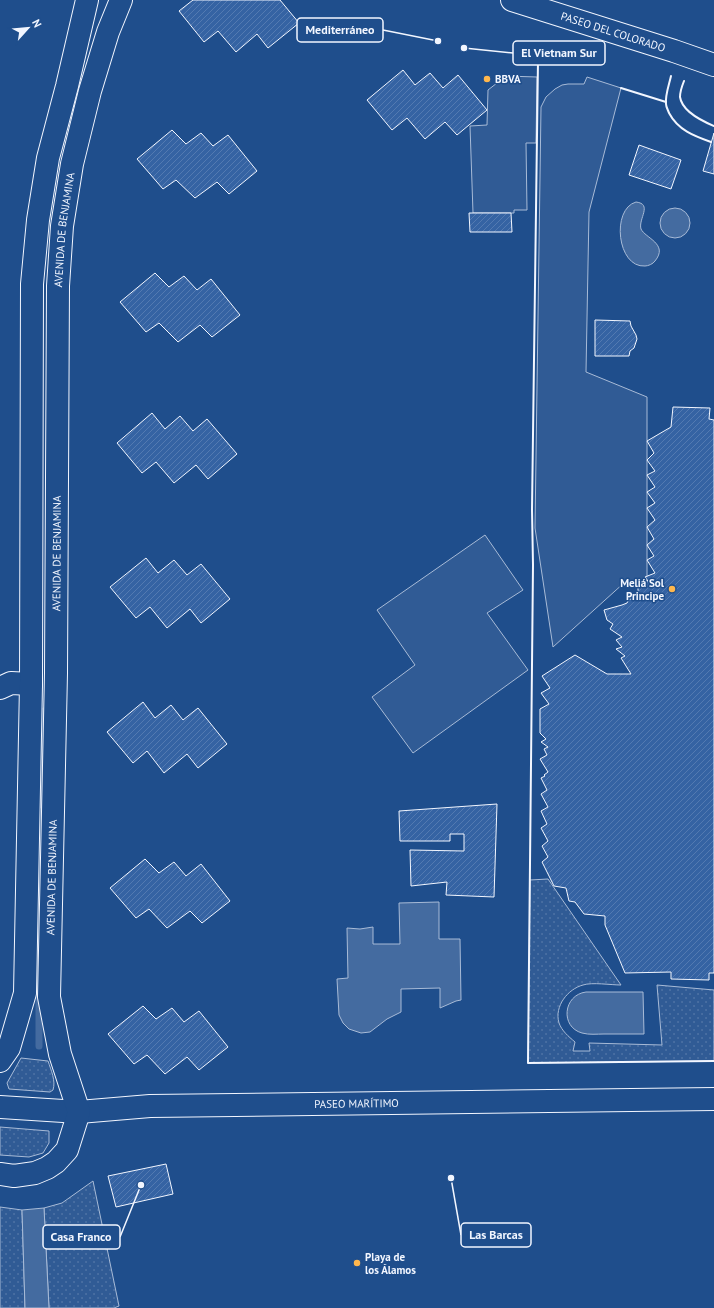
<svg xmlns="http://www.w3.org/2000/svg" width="714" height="1308" font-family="'PT Sans',sans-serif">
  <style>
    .grass { fill: url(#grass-dots); stroke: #a8bbd7 }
    .built { fill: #305b95; stroke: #a8bbd7 }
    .water { fill: #446ba0; stroke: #a8bbd7 }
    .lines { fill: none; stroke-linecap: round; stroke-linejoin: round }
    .stream { stroke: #446ba0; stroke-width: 7 }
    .building { fill: url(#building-hatch); stroke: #f2f6ff }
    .minor-casing { stroke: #f2f6ff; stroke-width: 24 }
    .minor { stroke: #1f4e8c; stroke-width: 22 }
    .wall { stroke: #f2f6ff; stroke-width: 2 }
    .poi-dot { fill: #ffb74d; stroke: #1f4e8c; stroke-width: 1.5 }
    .labels { text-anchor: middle; stroke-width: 3; stroke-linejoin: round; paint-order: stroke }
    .street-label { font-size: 11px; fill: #f2f6ff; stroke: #1f4e8c }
    .poi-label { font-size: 11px; font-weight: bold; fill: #f2f6ff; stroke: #1f4e8c; text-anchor: start }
    .leader { fill: none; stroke: #f2f6ff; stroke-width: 1.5 }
    .callout-dot { fill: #f2f6ff; stroke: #1f4e8c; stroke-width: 1.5 }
    .callout { fill: #1f4e8c; stroke: #f2f6ff; stroke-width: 1.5 }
    .callout-label { font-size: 12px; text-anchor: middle; font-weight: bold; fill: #f2f6ff }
  </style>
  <defs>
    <pattern id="grass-dots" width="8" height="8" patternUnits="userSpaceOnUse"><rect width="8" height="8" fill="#305b95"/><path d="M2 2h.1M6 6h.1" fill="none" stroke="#4e73a5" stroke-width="1.8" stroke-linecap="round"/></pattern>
    <pattern id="building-hatch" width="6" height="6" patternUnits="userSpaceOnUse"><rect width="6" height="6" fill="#3563a3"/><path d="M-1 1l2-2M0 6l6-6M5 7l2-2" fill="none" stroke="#537ab1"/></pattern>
  </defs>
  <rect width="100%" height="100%" fill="#1f4e8c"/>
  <g class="grass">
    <path d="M548 879 621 985C611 985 592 982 583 985 568 989 554 1006 559 1023 562 1031 568 1036 575 1042L573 1051H590L589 1043 662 1045 657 985 714 990V1061L528 1063 530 880Z"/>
    <path d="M21 1058 48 1061C51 1070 56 1081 53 1090L50 1092 9 1089 7 1083Z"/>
    <path d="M0 1127 49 1131V1143L43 1153 29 1157 0 1155Z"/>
    <path d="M93 1181 119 1306 114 1308H49L44 1208 62 1203Z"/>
    <path d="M0 1207 22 1210 25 1308H0Z"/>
  </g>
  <g class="built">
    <path d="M506 76 537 77 536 143H526L527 210H514V213H473L470 126 487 125 488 90Z"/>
    <path d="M587 77 621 88 589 212 586 372 647 397V580L625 582 553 647 535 528 541 107 546 97 555 89 562 85 568 84H584Z"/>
    <path d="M485 535 523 590 487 613 528 670 413 753 372 697 415 665 377 610Z"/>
  </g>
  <g class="water">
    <path d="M636 202C653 204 638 219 641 229 645 238 669 244 655 261 653 264 648 266 645 266 617 268 611 209 636 202Z"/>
    <circle cx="675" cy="223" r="15"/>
    <path d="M439 902V939H460L461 1000 456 1001 440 1008V988L401 989V1012L387 1019 370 1032 361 1033 349 1029 343 1023 339 1015 337 979 348 978 347 928 360 929 373 927V944H400L399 903Z"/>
    <path d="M643 992 644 1034C631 1034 617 1034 604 1034 597 1034 589 1035 582 1033 560 1027 563 995 586 992Z"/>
    <path d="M44 1208 49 1308H25L22 1210Z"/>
  </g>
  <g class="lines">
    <g class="stream">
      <path d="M42 805 44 711"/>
      <path d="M39 1046V996"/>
    </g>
  </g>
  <g class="building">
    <path d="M193 0H280L299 23 268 48 257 34 236 52 218 31 204 42 179 11Z"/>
    <path d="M403 70 415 85 430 73 443 88 458 75 487 110 457 135 445 122 425 139 407 118 392 130 367 100Z"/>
    <path d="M172 130 186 144 201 133 213 146 228 135 257 171 229 194 217 182 195 198 176 180 163 189 137 159Z"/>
    <path d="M714 133V174L703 171Z"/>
    <path d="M639 145 681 160 671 189 629 175Z"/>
    <path d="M469 213H511L512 232H470Z"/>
    <path d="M155 273 169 287 184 276 197 290 211 279 240 315 212 337 200 325 178 342 159 323 146 332 120 302Z"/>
    <path d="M595 320 630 321 631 326 636 335 637 339 634 348 630 351 629 356H595Z"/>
    <path d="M673 407 710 408 709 419 714 420V973H709V980L671 979V972L625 973 605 925V916L584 914 575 902 569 901 566 888 554 886 542 862 548 857 542 846 548 841 541 828 547 824 541 811 548 807 541 794 547 790 541 778 545 776 544 775 548 772 540 759 547 755 544 749 548 747 541 742 546 739 540 733V709L549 704 541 693 550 688 542 676 575 655 607 674H631L621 658 625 656 616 649 622 647 616 640 622 637 610 629 613 624 607 620 604 610 622 605 627 603 629 599H638V581H648L645 577 655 573 647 560 654 556 647 545 654 539 647 527 655 520 647 508 655 503 647 492 655 487 647 475 655 471 647 460 654 453 647 441 671 427Z"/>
    <path d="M152 413 165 429 180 416 193 431 207 419 237 454 208 479 196 465 174 483 156 462 142 473 117 443Z"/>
    <path d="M146 558 158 573 174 560 187 575 201 564 230 599 201 623 190 609 167 628 150 607 136 618 110 587Z"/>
    <path d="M143 702 155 718 171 705 183 720 198 708 227 744 198 768 187 754 164 773 147 751 133 763 107 732Z"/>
    <path d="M497 804 494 897 446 895 447 882 411 886 410 850 464 851V834H450V841H400L399 811Z"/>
    <path d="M145 859 159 873 174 862 186 876 201 864 230 901 202 923 190 911 167 928 149 909 136 918 110 888Z"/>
    <path d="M143 1006 156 1019 172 1008 184 1022 199 1011 228 1047 199 1070 187 1057 165 1074 147 1055 134 1064 108 1034Z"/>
    <path d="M166 1164 173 1194 116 1207 108 1176Z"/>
  </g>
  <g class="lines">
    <g class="minor-casing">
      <g id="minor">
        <path id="s1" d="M512 0 674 51 714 65"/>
        <path d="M0 688 11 683 31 684"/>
        <path d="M0 1061 9 1048 25 993 31 684 32 284 38 220 48 158 67 86 87 0"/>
        <path id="s2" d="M0 1107 79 1112 150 1106 714 1099"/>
        <path id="s3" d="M0 1174 14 1176 35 1173 47 1168 56 1162 67 1150 79 1112 60 1054 49 997 56 673 58 286 62 226 72 164 90 91 108 32 121 0"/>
      </g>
    </g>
    <use href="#minor" class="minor"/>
    <g class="wall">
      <path d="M538 60 532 510 533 565 528 1063 714 1061"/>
      <path d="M671 76C669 85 665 95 666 104 666 107 668 110 669 113 678 130 694 136 711 142"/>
      <path d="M684 81C682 86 680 91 680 97 682 111 702 121 714 126"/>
      <path d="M621 88 666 102"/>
    </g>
  </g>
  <g class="poi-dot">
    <circle cx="487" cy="79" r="4"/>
    <circle cx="672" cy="589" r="4"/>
    <circle cx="357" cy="1263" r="4"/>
  </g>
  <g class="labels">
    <g class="street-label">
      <text dy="4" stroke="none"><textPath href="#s1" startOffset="106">PASEO DEL COLORADO</textPath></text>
      <text dy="4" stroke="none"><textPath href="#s3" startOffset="1002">AVENIDA DE BENJAMINA</textPath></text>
      <text dy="4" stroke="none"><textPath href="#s3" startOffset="678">AVENIDA DE BENJAMINA</textPath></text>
      <text dy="4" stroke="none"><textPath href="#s3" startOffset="354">AVENIDA DE BENJAMINA</textPath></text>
      <text dy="4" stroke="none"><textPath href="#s2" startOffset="357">PASEO MARÍTIMO</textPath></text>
    </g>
    <g class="poi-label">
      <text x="495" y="83">BBVA</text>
      <text x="664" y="587" text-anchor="end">Meliá Sol<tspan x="664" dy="13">Principe</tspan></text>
      <text x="365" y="1261">Playa de<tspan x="365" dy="13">los Álamos</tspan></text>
    </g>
  </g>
  <path class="leader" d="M438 41L383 30M464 48L513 53M451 1178L461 1235M141 1185L120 1237"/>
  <g class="callout-dot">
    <circle cx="438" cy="41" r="4"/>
    <circle cx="464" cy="48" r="4"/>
    <circle cx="451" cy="1178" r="4"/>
    <circle cx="141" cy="1185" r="4"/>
  </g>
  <g class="callout">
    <rect x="297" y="18" width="86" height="24" rx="4"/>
    <rect x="513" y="41" width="92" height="24" rx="4"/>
    <rect x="461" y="1223" width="70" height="24" rx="4"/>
    <rect x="43" y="1225" width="77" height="24" rx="4"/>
  </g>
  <g class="callout-label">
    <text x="340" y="34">Mediterráneo</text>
    <text x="559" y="57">El Vietnam Sur</text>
    <text x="496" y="1239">Las Barcas</text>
    <text x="81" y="1241">Casa Franco</text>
  </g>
  <g transform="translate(28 28) rotate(63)" stroke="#1f4e8c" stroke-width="3" paint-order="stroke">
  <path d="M0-3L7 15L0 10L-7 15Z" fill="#f2f6ff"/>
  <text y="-6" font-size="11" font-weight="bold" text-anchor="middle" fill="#f2f6ff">N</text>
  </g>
</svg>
